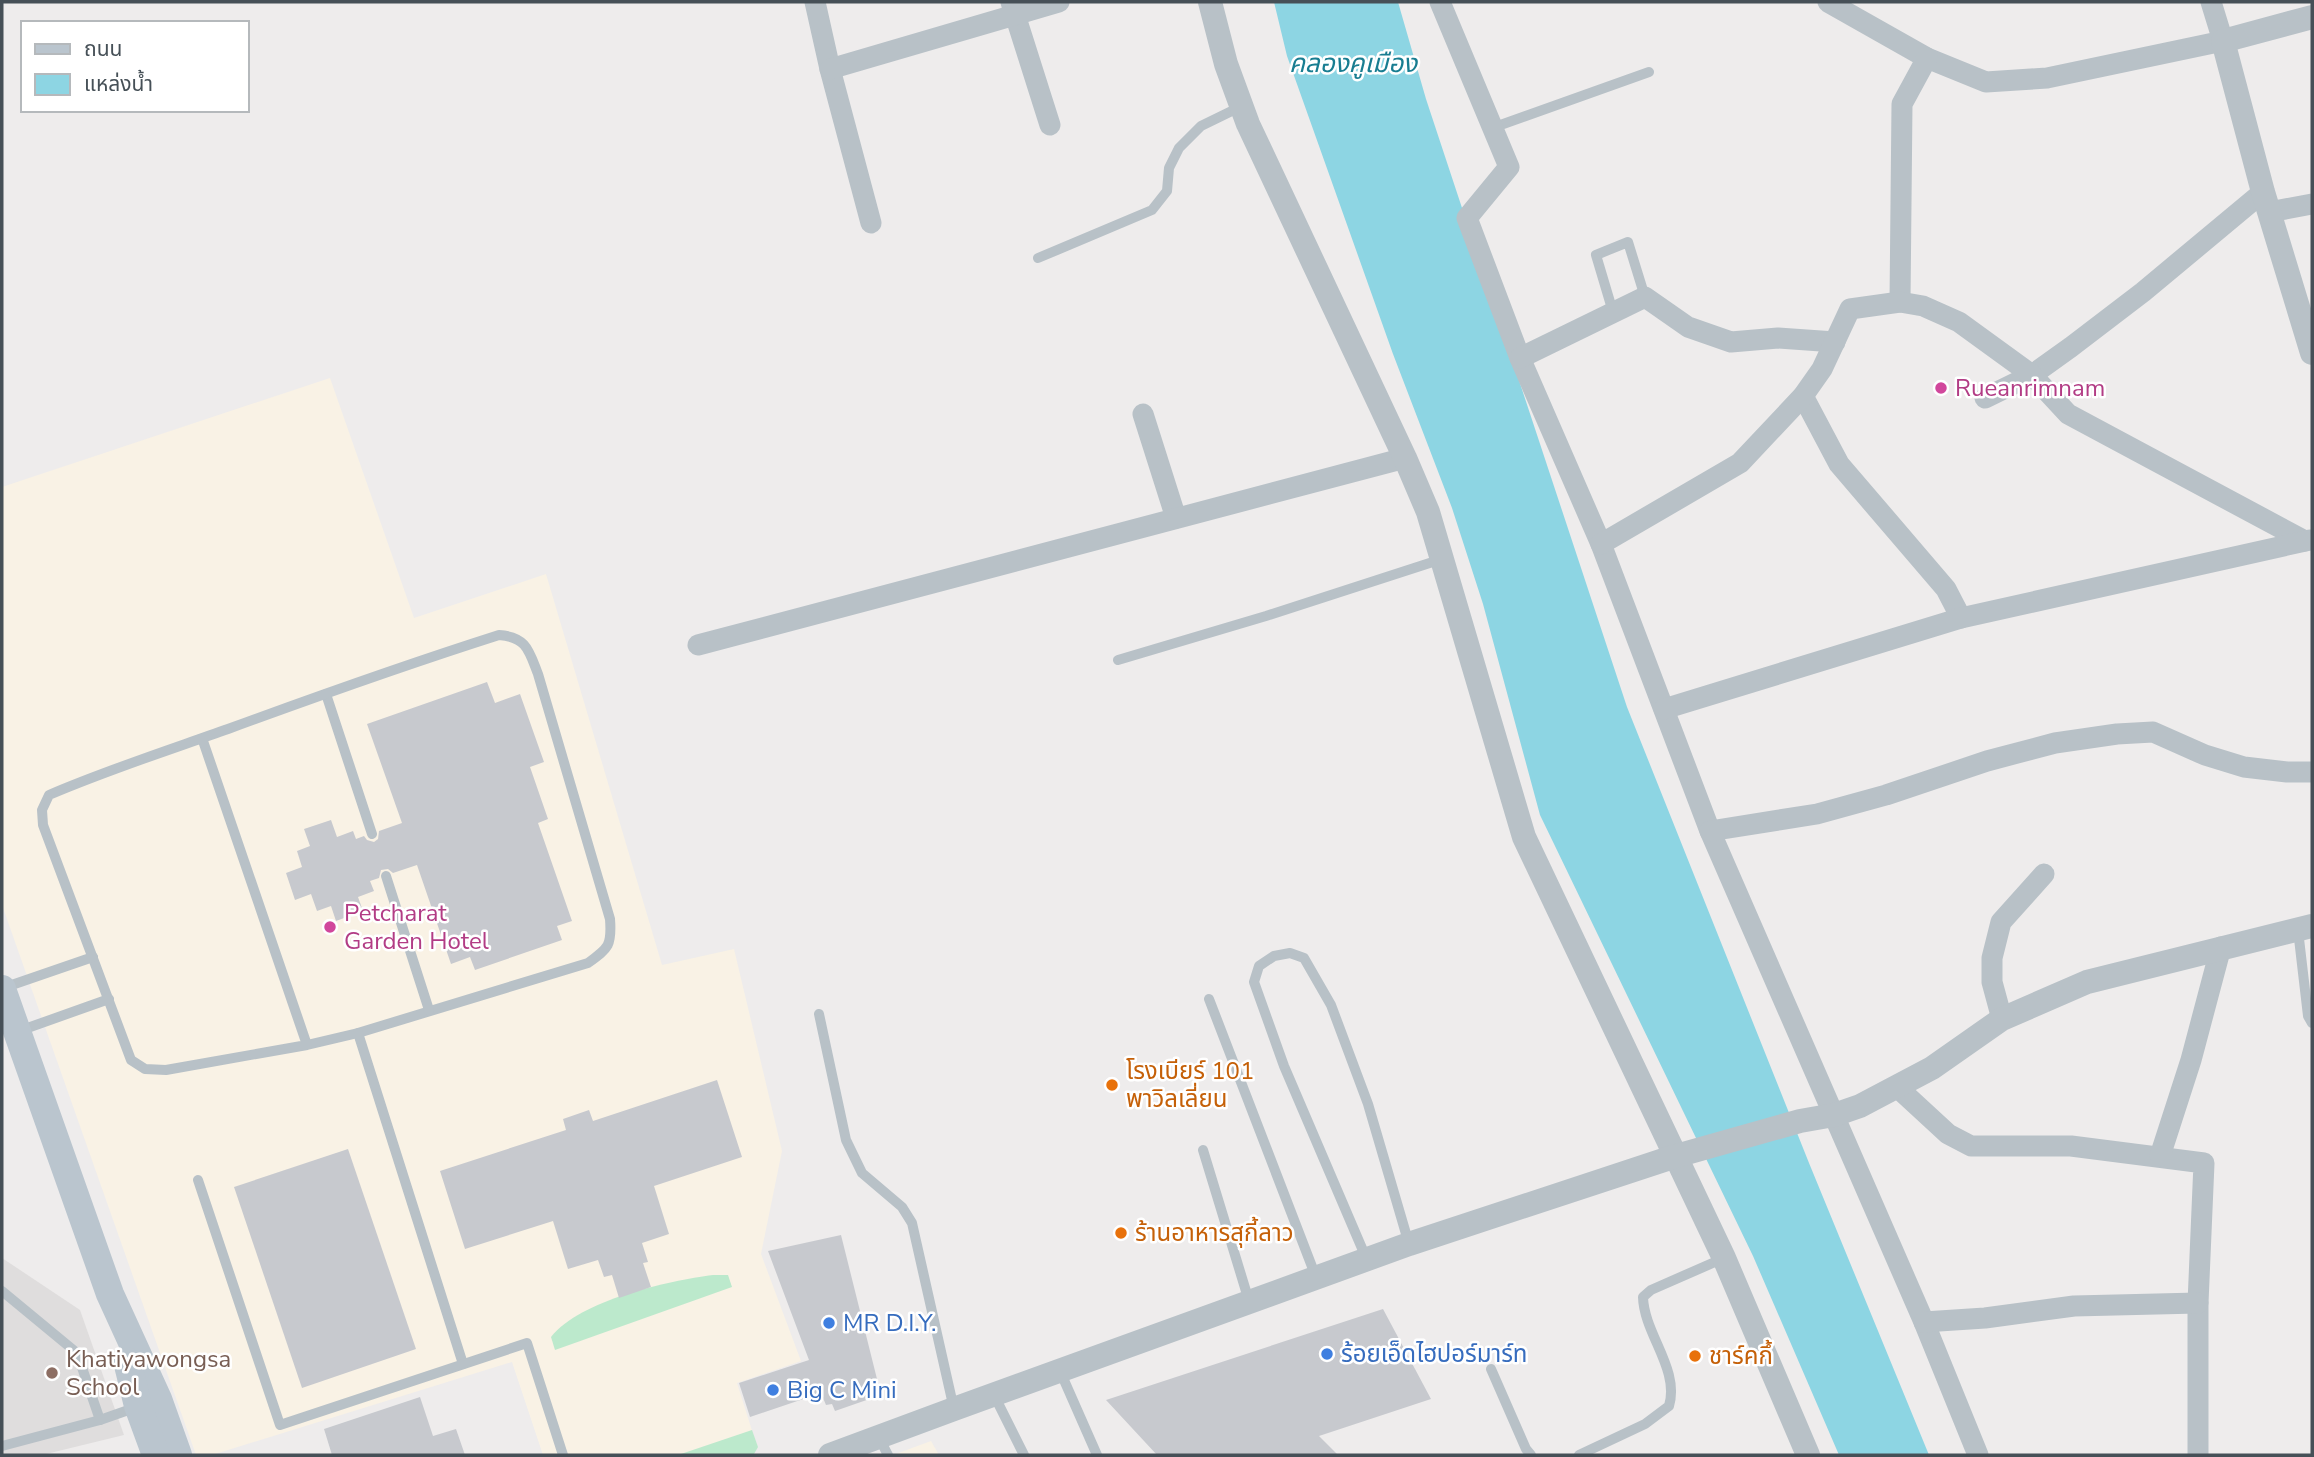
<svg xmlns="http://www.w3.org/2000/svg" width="2314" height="1457" font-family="'Nunito Sans','Noto Sans Thai',sans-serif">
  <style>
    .commercial { fill: #f9f2e5 }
    .education { fill: #dfdddd }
    .green { fill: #bce9cc }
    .water { fill: #8dd5e3 }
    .building { fill: #c7c9ce }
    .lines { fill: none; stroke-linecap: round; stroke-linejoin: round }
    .service { stroke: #b8c1c7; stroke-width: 10 }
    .minor { stroke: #b8c1c7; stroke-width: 21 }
    .tertiary { stroke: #b8c1c7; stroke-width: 24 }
    .secondary { stroke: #bac5ce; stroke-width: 28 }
    .hotel-dot { fill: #d1479c; stroke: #fff; stroke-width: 2.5 }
    .food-dot { fill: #e8710a; stroke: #fff; stroke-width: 2.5 }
    .shop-dot { fill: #3f7fe0; stroke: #fff; stroke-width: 2.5 }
    .education-dot { fill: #8d6e63; stroke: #fff; stroke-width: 2.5 }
    .labels { text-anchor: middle; stroke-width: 5; stroke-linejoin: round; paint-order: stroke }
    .hotel-label { font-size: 24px; fill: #b23c85; stroke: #fff; text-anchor: start }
    .food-label { font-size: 24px; fill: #c56008; stroke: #fff; text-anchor: start }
    .shop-label { font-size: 24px; fill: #366cbe; stroke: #fff; text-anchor: start }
    .education-label { font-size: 24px; fill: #785e54; stroke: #fff; text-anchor: start }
    .water-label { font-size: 26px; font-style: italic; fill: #187d91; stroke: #fff }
  </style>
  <rect width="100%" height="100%" fill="#eeecec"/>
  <g class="commercial">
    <path d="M330 378 414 618 546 574 662 965 734 949 782 1151 761 1254 801 1361 737 1383 755 1440 711 1455H543L512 1362 212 1455H196L2 905V487Z"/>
    <path d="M931 1441 939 1455H893Z"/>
  </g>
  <path class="education" d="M2 1258 80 1310 124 1435 42 1455H2Z"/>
  <g class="green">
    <path d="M713 1275H728L732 1287 555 1350 551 1337C580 1300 668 1281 713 1275Z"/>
    <path d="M752 1430 758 1447 754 1454 678 1455Z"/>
  </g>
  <path class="water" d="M1274 2H1398L1426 99 1627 707 1809 1163 1929 1455H1839L1753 1256 1540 815 1483 604 1452 508 1393 354 1287 56Z"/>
  <g class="building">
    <path d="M487 682 495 703 520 694 544 762 530 767 548 819 538 823 572 921 557 926 562 940 475 970 470 957 451 964 417 865 393 873 388 869 381 870 379 878 370 881 374 891 358 897 363 911 336 921 331 906 317 911 311 894 295 900 286 873 302 867 297 851 310 846 304 829 331 820 337 837 353 831 356 839 364 836 367 840 374 842 378 839 379 831 402 823 367 724Z"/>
    <path d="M717 1080 742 1157 654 1186 669 1234 642 1243 648 1262 643 1263 651 1287 619 1298 612 1275 604 1277 598 1260 568 1269 553 1221 465 1249 440 1171 566 1130 563 1119 589 1110 593 1121Z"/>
    <path d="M348 1149 416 1349 302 1388 234 1187Z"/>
    <path d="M841 1235 881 1395 835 1411 832 1404 826 1405 821 1393 750 1417 739 1383 809 1360 768 1251Z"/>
    <path d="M1383 1309 1431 1399 1319 1436 1338 1455H1157L1106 1400Z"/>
    <path d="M420 1397 433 1436 456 1429 465 1455H332L324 1429Z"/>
  </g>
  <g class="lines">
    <g class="service">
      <path d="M1492 128 1649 72"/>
      <path d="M1038 258 1152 210 1167 191 1169 168 1179 148 1201 126 1242 106"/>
      <path d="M1613 312 1596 255 1628 242 1645 297"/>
      <path d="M1118 660 1266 616 1442 559"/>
      <path d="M326 694 372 834"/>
      <path d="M202 738 307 1045 358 1033 588 963C609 948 612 945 610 919L538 674C529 651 527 637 499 635 408 664 318 696 228 729 169 750 107 770 49 795L42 810 43 825 131 1060 145 1069 166 1070 307 1045"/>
      <path d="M386 876 429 1010"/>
      <path d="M2298 930 2308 1016 2312 1023"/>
      <path d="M3 988 93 957"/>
      <path d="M1209 999 1316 1277"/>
      <path d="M819 1014 846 1140 862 1173 902 1207 912 1223 954 1409"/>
      <path d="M19 1031 109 999"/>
      <path d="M358 1033 463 1364"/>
      <path d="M1203 1150 1249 1301"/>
      <path d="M198 1180 280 1425 527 1343 563 1455"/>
      <path d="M1367 1260 1284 1066 1254 982 1259 966 1274 956 1290 953 1304 958 1331 1005 1368 1104 1409 1244"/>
      <path d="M2 1291 77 1353 100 1420"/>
      <path d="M1491 1369 1526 1449 1531 1455"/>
      <path d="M1060 1371 1097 1455"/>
      <path d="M994 1395 1024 1455"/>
      <path d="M879 1438 888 1455"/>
      <path d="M2 1446 100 1420 137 1407"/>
      <path d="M1579 1455 1645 1424 1669 1406C1680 1369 1644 1334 1643 1297L1651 1290 1724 1258"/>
    </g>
    <g class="minor">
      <path d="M815 2 830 69 871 223"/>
      <path d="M1011 2 1050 125"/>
      <path d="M1440 2 1509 167 1467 218 1520 358 1601 544 1710 831 1924 1322 1978 1455"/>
      <path d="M1828 2 1927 58 1986 82 2047 78 2223 41 2211 2"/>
      <path d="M830 69 1059 2"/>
      <path d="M2269 212 2312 204"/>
      <path d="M1900 302 1902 104 1927 58"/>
      <path d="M1520 358 1645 297 1688 327 1731 342 1778 338 1835 342"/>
      <path d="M1803 396 1839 464 1946 589 1961 618"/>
      <path d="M1985 398 2032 375 2071 347 2143 292 2263 192"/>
      <path d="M1143 414 1176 518"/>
      <path d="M1601 544 1740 463 1803 396 1822 369 1850 309 1900 302 1923 306 1959 322 2032 375 2068 414 2305 541"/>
      <path d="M698 645 1405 458"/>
      <path d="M1664 709 1961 618 2310 540"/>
      <path d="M1710 831 1817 814 1886 795 1987 761 2055 743 2117 734 2153 732 2205 755 2244 767 2287 772H2312"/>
      <path d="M2002 1019 1992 982V958L2001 922 2044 874"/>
      <path d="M1897 1087 1948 1134 1971 1146H2071L2204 1163 2198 1303V1455"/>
      <path d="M2160 1156 2191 1060 2221 947"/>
      <path d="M1924 1322 1985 1318 2074 1306 2198 1303"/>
    </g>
    <g class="tertiary">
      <path d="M1210 2 1226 64 1248 124 1405 458 1428 512 1524 837 1724 1258 1808 1455"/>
      <path d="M2312 17 2223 41 2263 192 2312 353"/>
      <path d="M830 1455 954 1409 1409 1244 1676 1156 1800 1121 1834 1115 1860 1106 1932 1068 2002 1019 2087 982 2312 926"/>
    </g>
    <g class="secondary">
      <path d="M2 989 110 1294 158 1399 178 1455"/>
      <path d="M127 1361 138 1406 156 1455"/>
    </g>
  </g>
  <g class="hotel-dot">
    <circle cx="1941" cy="388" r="7"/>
    <circle cx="330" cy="927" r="7"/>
  </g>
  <g class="food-dot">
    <circle cx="1112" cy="1085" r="7"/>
    <circle cx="1121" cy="1233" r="7"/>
    <circle cx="1695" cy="1356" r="7"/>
  </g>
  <g class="shop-dot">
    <circle cx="829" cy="1323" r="7"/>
    <circle cx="1327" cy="1354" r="7"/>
    <circle cx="773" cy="1390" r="7"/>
  </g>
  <circle class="education-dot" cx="52" cy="1373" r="7"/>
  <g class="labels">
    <g class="hotel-label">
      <text x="1955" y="396">Rueanrimnam</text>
      <text x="344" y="921">Petcharat<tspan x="344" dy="28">Garden Hotel</tspan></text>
    </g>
    <g class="food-label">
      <text x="1126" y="1079">โรงเบียร์ 101<tspan x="1126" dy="28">พาวิลเลี่ยน</tspan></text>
      <text x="1135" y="1241">ร้านอาหารสุกี้ลาว</text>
      <text x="1709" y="1364">ชาร์คกึ้</text>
    </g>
    <g class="shop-label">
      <text x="843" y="1331">MR D.I.Y.</text>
      <text x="1341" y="1362">ร้อยเอ็ดไฮปอร์มาร์ท</text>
      <text x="787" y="1398">Big C Mini</text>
    </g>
    <g class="education-label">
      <text x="66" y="1367">Khatiyawongsa<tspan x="66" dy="28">School</tspan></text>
    </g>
    <g class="water-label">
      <text x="1353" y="72">คลองคูเมือง</text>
    </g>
  </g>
  <rect width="2314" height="1457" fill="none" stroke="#465057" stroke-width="7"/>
  <rect x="21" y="21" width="228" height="91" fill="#ffffff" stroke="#b5b9bc" stroke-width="2"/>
  <rect x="35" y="44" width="35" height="10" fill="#bac5ce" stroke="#b5b9bc" stroke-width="2"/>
  <text x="84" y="56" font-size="21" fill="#465057">ถนน</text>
  <rect x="35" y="74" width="35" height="21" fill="#8dd5e3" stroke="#b5b9bc" stroke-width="2"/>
  <text x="84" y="91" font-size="21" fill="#465057">แหล่งน้ำ</text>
</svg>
